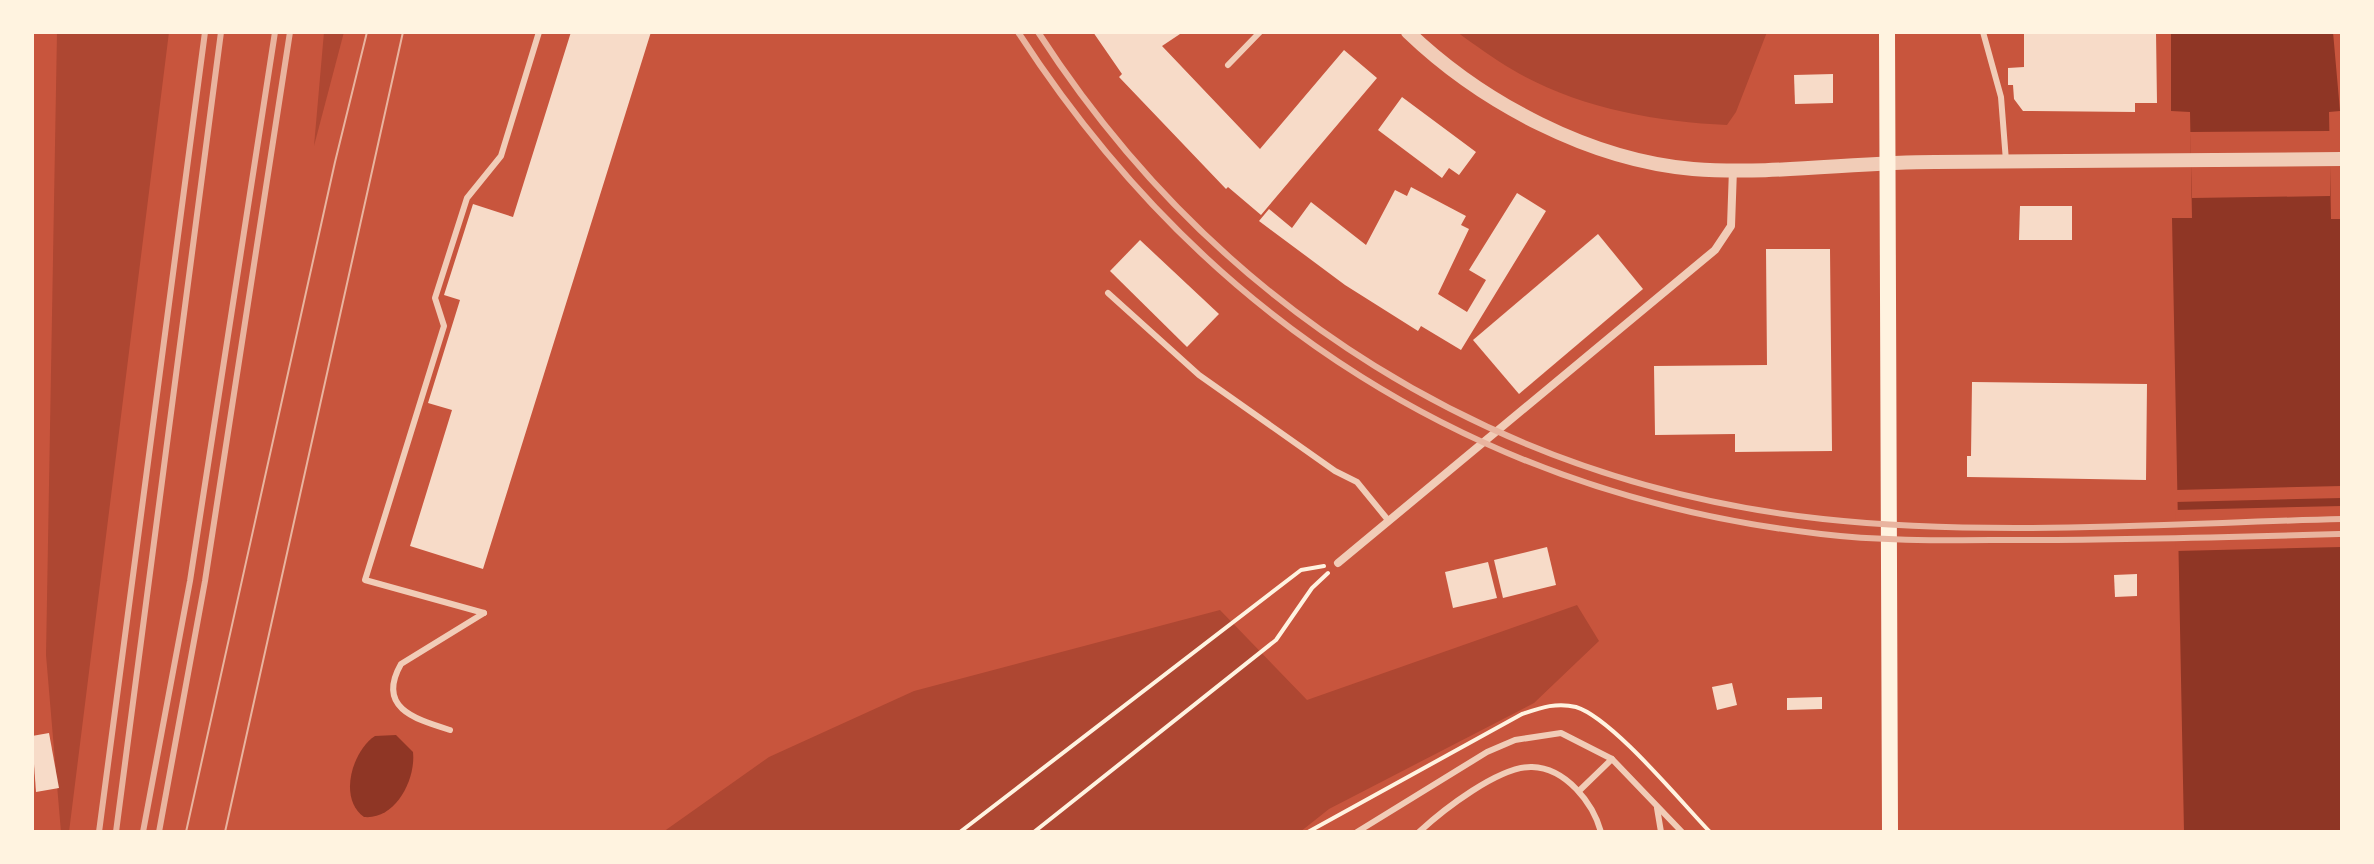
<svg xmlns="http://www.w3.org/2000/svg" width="2374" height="864" font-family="'PT Serif',serif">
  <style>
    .green { fill: #ae4732 }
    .water { fill: #8f3625 }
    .pier { fill: #c8553d }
    .building { fill: #f7dbc8 }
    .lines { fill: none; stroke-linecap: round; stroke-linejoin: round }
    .path { stroke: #fff3e0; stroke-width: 4 }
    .service { stroke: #f1ccb7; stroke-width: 6 }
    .minor { stroke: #f1ccb7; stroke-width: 8 }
    .tertiary { stroke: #f1ccb7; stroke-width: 14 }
    .secondary { stroke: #fff3e0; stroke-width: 16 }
    .tram { stroke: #e9b49f; stroke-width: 2 }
    .rail { stroke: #e9b49f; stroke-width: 6 }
  </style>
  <rect width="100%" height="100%" fill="#c8553d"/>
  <g class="green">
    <path d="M57 32H169L69 832H61L46 655Z"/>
    <path d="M324 32H344L314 146Z"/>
    <path d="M1457 32H1767L1736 112 1727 125C1656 122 1575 107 1513 70 1494 59 1475 45 1457 32Z"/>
    <path d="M1577 605 1599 641 1534 703 1329 809 1300 832H663L769 757 914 691 1220 610 1307 700Z"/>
  </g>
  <g class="water">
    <path d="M2171 32H2333L2340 111 2329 112 2331 219H2342V832H2184L2172 218H2192L2190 112 2171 111Z"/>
    <path d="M396 735 413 752C416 780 395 820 364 817 338 799 352 751 375 736Z"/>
  </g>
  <g class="pier">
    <path d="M2330 131V196L2192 198 2190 132Z"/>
    <path d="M2342 486V498L2175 502V490Z"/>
    <path d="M2342 506V547L2176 551 2175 510Z"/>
  </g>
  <g class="building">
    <path d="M571 32H651L483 569 410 546 452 410 428 403 460 300 444 295 473 204 513 217Z"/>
    <path d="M1093 32H1183L1162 46 1260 149 1344 50 1377 78 1261 215 1228 187 1226 189 1119 77 1122 74Z"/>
    <path d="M2024 32H2156L2157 103H2135V112L2023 111 2014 99 2013 85H2008V68L2024 67Z"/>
    <path d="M1833 74V103L1795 104 1794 75Z"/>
    <path d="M1402 97 1476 152 1459 175 1449 168 1442 178 1378 130Z"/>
    <path d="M1411 187 1466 216 1461 225 1469 229 1438 294 1467 312 1486 280 1469 270 1517 193 1546 211 1461 350 1421 326 1418 331 1345 285 1259 221 1269 209 1292 228 1311 202 1366 245 1395 190 1407 196Z"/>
    <path d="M2020 206H2072V240H2019Z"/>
    <path d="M1598 234 1643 289 1519 394 1473 340Z"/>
    <path d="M1140 240 1219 314 1187 347 1110 271Z"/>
    <path d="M1766 249H1830L1832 451 1735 452V434L1655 435 1654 366 1767 365Z"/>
    <path d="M1972 382 2147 384 2146 480 1967 477V456H1971Z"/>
    <path d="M1547 547 1556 585 1503 598 1494 560Z"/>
    <path d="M1488 562 1497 598 1453 608 1445 572Z"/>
    <path d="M2137 574V596L2115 597 2114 575Z"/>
    <path d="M1732 683 1737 705 1717 710 1712 687Z"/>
    <path d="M1822 697V709L1787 710V698Z"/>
    <path d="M49 733 59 788 36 792 32 736Z"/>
  </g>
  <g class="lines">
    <g class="path">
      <path d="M960 832 1301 570 1324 566"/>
      <path d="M1034 832 1276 640 1312 588 1328 573"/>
      <path d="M1308 832 1522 714C1540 708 1556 702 1576 707 1612 718 1681 802 1710 832"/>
    </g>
    <g class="service">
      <path d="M1983 32 2001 97 2006 161"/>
      <path d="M1228 65 1260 32"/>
      <path d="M1108 293 1199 375 1335 471 1357 482 1388 520"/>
      <path d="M484 613 365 580 444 326 435 298 467 198 501 156 539 32"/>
      <path d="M450 730C415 719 376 708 401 664L484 613"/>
      <path d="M1580 790 1612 759"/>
      <path d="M1657 808 1661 832"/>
      <path d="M1357 832 1487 752 1515 740 1561 733 1612 759 1682 832"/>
      <path d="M1419 832C1443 810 1499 766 1532 767 1566 768 1593 803 1601 832"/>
    </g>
    <path class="minor" d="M1338 563 1715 250 1731 226 1733 169"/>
    <path class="tertiary" d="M1408 32C1482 103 1590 160 1693 169 1774 175 1855 162 1935 162 2071 161 2207 160 2342 159"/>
    <path class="secondary" d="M1887 32 1890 832"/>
    <g class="tram">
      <path d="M186 832 335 162 367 32"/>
      <path d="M225 832 403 32"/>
    </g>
    <g class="rail">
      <path d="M1018 32C1205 321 1479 495 1821 534 1888 542 1958 540 2025 540 2131 540 2236 537 2342 534"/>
      <path d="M1038 32C1217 309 1495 483 1823 519 1991 537 2173 523 2342 519"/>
      <path d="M99 832 205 32"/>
      <path d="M116 832 221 32"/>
      <path d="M143 832 190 581 275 32"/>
      <path d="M159 832 205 581 290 32"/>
    </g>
  </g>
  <rect width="2374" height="864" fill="none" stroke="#fff3e0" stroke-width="68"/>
</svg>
